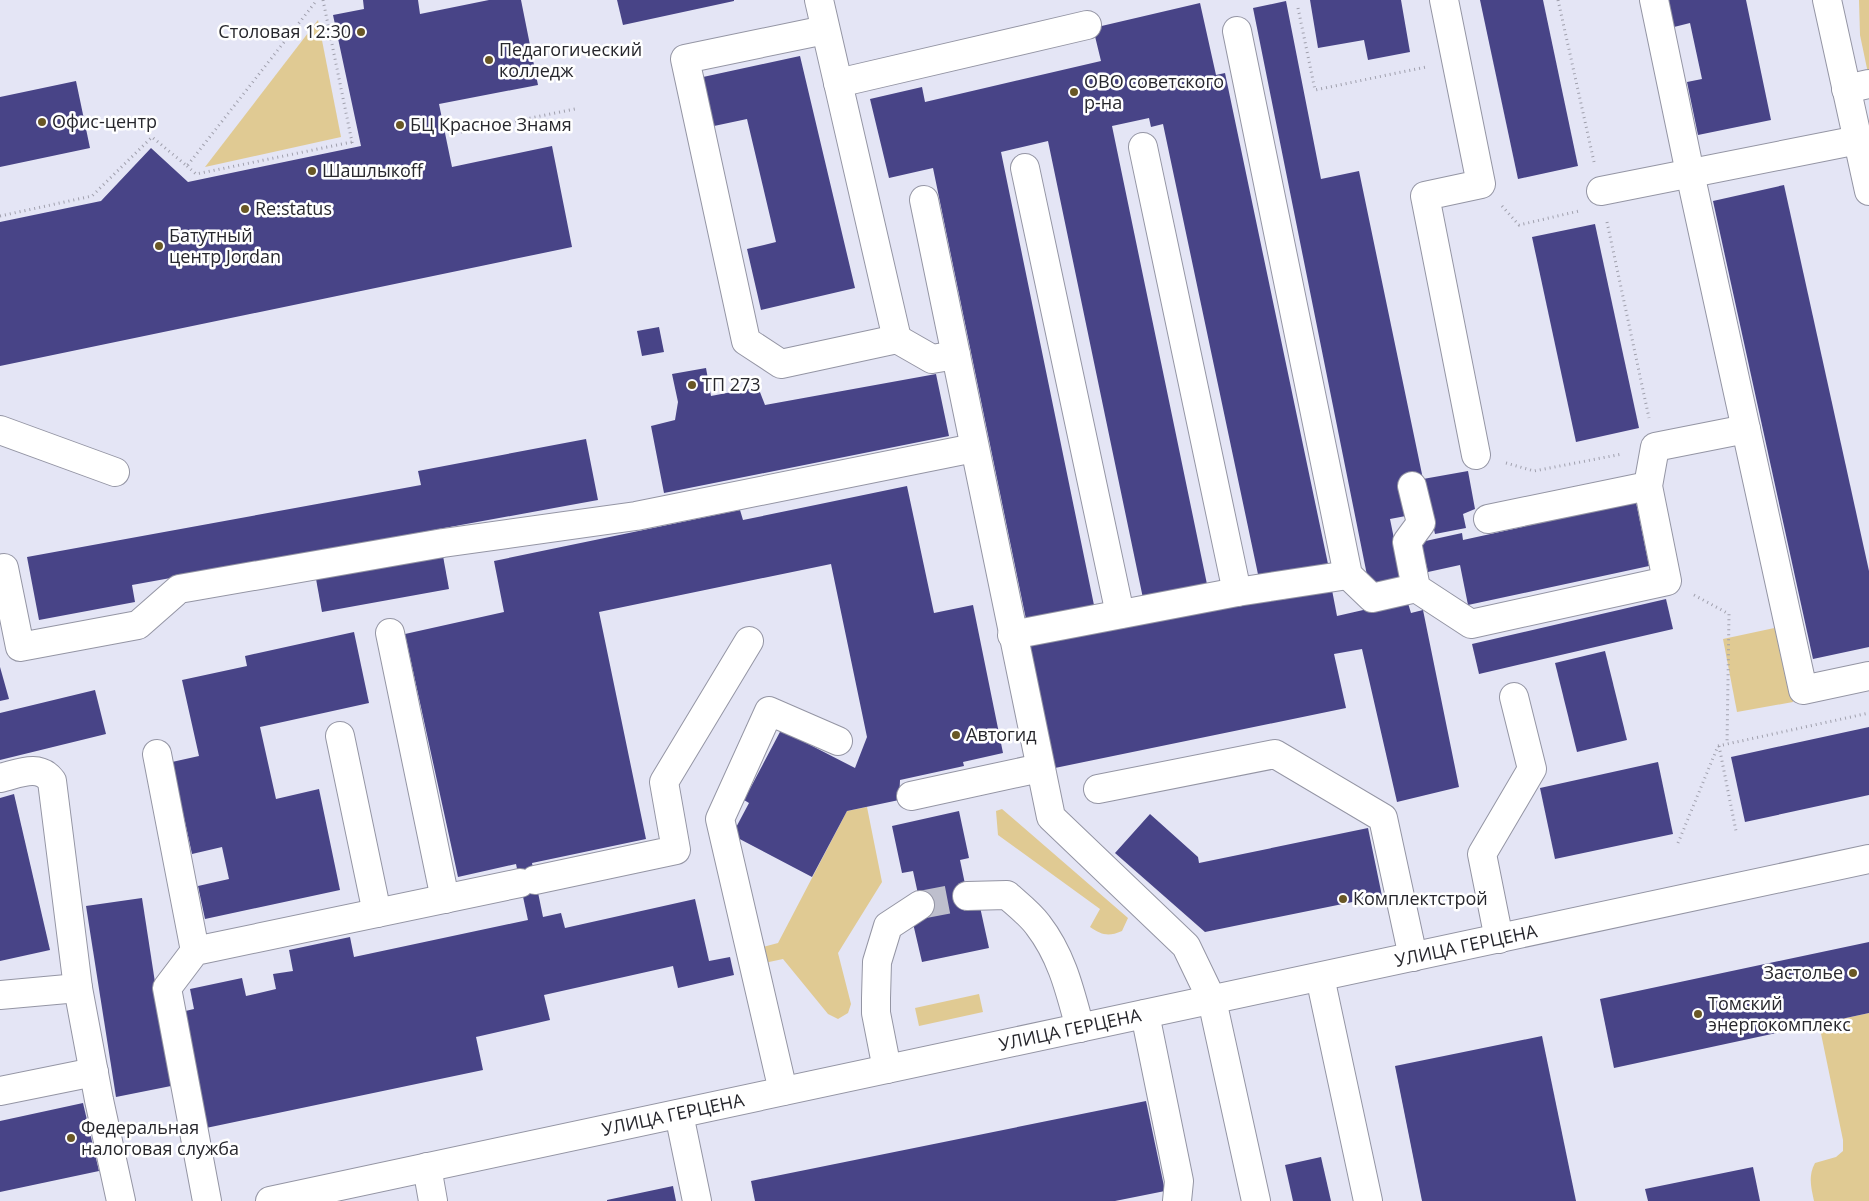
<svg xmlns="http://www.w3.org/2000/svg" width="1869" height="1201" font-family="'Open Sans',sans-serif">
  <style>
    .green { fill: #e0ca93 }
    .building { fill: #484487 }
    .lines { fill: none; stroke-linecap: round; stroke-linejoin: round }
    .minor-tunnel { stroke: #bebfcd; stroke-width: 28; stroke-dasharray: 28 14; stroke-linecap: butt }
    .minor-casing { stroke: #9495a4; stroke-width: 30 }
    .path { stroke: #a0a0ad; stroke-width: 3; stroke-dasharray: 1 4; stroke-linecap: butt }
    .minor { stroke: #fff; stroke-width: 28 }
    .poi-dot { fill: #695725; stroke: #fff; stroke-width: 2 }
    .labels { text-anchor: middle; stroke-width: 5; stroke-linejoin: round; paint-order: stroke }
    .poi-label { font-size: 18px; fill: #27272d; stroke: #fff; text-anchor: start }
    .street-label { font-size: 18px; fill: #27272d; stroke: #fff }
  </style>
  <rect width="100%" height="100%" fill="#e4e5f5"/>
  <g class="green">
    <path d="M1859 0H1869V78L1860 35Z"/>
    <path d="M318 20 341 137 205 167Z"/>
    <path d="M1779 627 1793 702 1737 712 1723 639Z"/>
    <path d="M867 807 882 882 838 953 851 1004 848 1013 838 1019 828 1014 783 959 755 965 751 950 778 943 847 811Z"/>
    <path d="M1002 809 1128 918 1122 931C1108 937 1102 935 1090 927L1100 909 998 835 996 811Z"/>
    <path d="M979 994 983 1012 919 1026 915 1008Z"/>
    <path d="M1869 1013V1201H1814C1811 1187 1808 1176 1815 1163L1836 1157 1843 1151V1140L1819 1024Z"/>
  </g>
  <g class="building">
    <path d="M363 0H418L420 14 489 0H521L538 85 439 104 452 167 552 146 572 247 0 366V222L101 201 151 148 188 182 361 146 333 15 364 9Z"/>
    <path d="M617 0H734V1L623 25Z"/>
    <path d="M1310 0H1401L1410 52 1368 60 1364 40 1318 48Z"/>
    <path d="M1480 0H1543L1578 166 1518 179Z"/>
    <path d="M1668 0H1746L1771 120 1698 135 1687 82 1702 79 1690 23 1674 27Z"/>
    <path d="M1286 1 1321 179 1359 171 1423 479 1468 471 1475 509 1463 514 1466 528 1435 534 1423 479 1411 515 1390 519 1403 583 1370 590 1253 8Z"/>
    <path d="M1200 3 1216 75 1225 73 1328 564 1259 579 1163 124 1151 127 1149 118 1112 126 1208 589 1144 603 1048 141 1001 152 1095 610 1027 624 933 168 889 178 870 99 922 87 925 102 1101 61 1093 28Z"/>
    <path d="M800 56 855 288 761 310 747 249 776 242 747 119 714 126 703 77Z"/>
    <path d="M76 81 90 148 0 167V97Z"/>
    <path d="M1784 185 1869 571V647L1813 659 1713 201Z"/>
    <path d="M1595 224 1639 428 1576 442 1532 237Z"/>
    <path d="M659 327 664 352 642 356 637 331Z"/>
    <path d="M706 368 711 396 758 387 765 405 936 374 949 436 664 493 651 426 675 420 678 402 672 374Z"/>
    <path d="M586 439 598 500 132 585 135 602 39 620 27 557 421 485 418 471Z"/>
    <path d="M907 486 934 613 973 605 1003 753 963 762 964 766 900 780 899 800 847 811 812 877 732 835 749 803 744 800 781 730 855 768 867 737 831 564 599 612 646 839 532 863 543 917 561 913 565 928 695 899 709 961 730 957 734 975 678 988 673 966 544 995 550 1020 476 1037 483 1070 206 1128 181 1012 194 1009 190 989 242 978 246 996 276 989 273 974 293 971 289 950 350 937 354 957 528 920 516 864 458 877 405 634 504 612 494 561 740 510 743 520Z"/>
    <path d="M1636 502 1649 566 1468 605 1460 565 1428 572 1421 542 1462 533 1463 540Z"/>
    <path d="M443 556 449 589 322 612 316 579Z"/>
    <path d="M1332 590 1337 616 1407 600 1411 613 1423 610 1459 787 1397 802 1362 649 1334 654 1346 708 1050 769 1025 647 1280 595 1281 600Z"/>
    <path d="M1666 599 1673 629 1479 674 1472 644Z"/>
    <path d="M354 632 369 703 260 727 276 799 319 789 340 890 205 919 198 886 229 879 222 847 192 854 172 762 199 756 182 680 247 666 245 656Z"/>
    <path d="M1605 651 1627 740 1577 752 1555 663Z"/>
    <path d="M0 667 9 699 0 701Z"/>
    <path d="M95 690 106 734 0 760V713Z"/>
    <path d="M1869 727V795L1745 822 1731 757Z"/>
    <path d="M1658 762 1673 834 1555 859 1540 788Z"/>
    <path d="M14 794 50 950 0 961V798Z"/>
    <path d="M959 811 969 858 960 860 970 908 980 907 989 948 922 962 912 919 923 917 913 871 902 873 892 826Z"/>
    <path d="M1150 814 1198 857 1199 863 1368 828 1382 896 1205 932 1115 853Z"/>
    <path d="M142 898 171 1086 116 1097 86 906Z"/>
    <path d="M1869 942V1013L1614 1068 1600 999Z"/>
    <path d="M1542 1036 1576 1201H1422L1395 1066Z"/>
    <path d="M1146 1101 1165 1191 1115 1201H755L751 1181Z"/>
    <path d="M83 1103 99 1171 0 1192V1121Z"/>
    <path d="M1321 1157 1331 1201H1293L1285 1165Z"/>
    <path d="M1753 1167 1760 1201H1648L1645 1189Z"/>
    <path d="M673 1186 676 1201H607V1200Z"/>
  </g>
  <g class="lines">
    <path class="minor-tunnel" d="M920 905 967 896"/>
    <g class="minor-casing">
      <g id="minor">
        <path d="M819 0 897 339"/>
        <path d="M1444 0 1481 184 1425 196 1476 455"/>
        <path d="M1654 0 1690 173 1803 690 1869 676"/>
        <path d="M1827 0 1869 191"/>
        <path d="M825 30 685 59 746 341 781 364 897 339 932 359 956 355"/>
        <path d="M1237 31 1348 575 1372 598 1416 588"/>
        <path d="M838 83 1087 25"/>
        <path d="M1846 89 1869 84"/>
        <path d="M1143 147 1237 592"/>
        <path d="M1025 168 1120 614"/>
        <path d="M1601 191 1858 140"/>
        <path d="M924 200 1051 817 1186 946 1212 1000 1256 1201"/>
        <path d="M0 430 115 472"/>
        <path d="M1412 486 1421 523 1407 542 1416 588 1471 624 1667 581 1648 486 1655 447 1746 429"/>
        <path d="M1488 519 1648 486"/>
        <path d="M4 568 20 647 138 625 179 589 443 543 636 516 974 448"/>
        <path d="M390 633 445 899"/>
        <path d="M1012 635 1237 592 1348 575"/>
        <path d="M340 736 377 913"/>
        <path d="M157 754 195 951"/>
        <path d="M0 778C18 774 39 763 52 781L78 988 99 1100 121 1201"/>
        <path d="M1098 789 1275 754 1383 818 1413 957"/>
        <path d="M911 796 1040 768"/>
        <path d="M535 880 676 850 664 782 749 641"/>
        <path d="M967 896 1007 895C1017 904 1030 914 1038 925 1062 956 1070 991 1080 1028"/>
        <path d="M1499 939 1482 854 1532 769 1514 697"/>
        <path d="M1320 977 1368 1201"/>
        <path d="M0 995 78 988"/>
        <path d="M1145 1014 1179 1181 1177 1201"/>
        <path d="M887 1069 876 1013V998L877 962 888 926 920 905"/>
        <path d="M0 1091 94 1072"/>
        <path d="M783 1091 720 819 769 711 838 741"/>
        <path d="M679 1114 697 1201"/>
        <path d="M427 1167 433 1201"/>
        <path d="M207 1201 167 988 195 951 520 883"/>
        <path d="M270 1201 1869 859"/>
      </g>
    </g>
    <g class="path">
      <path d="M323 0 353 147"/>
      <path d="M1558 0 1594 162"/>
      <path d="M1298 8 1315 90 1426 67"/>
      <path d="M461 132 575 109"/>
      <path d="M187 166 196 174 352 142"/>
      <path d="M1502 206 1519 225 1579 211"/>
      <path d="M0 216 92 196 152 137 187 166 317 0"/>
      <path d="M1607 222 1649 418"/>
      <path d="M1506 463 1534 471 1622 454"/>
      <path d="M1694 595 1729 614 1727 744"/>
      <path d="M1718 746 1869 713"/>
      <path d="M1719 746 1736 831"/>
      <path d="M1678 843 1718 746"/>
    </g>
    <use href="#minor" class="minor"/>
  </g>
  <g class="poi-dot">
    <circle cx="361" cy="32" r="5"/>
    <circle cx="489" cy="60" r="5"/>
    <circle cx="1074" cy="92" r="5"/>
    <circle cx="42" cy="122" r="5"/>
    <circle cx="400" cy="125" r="5"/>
    <circle cx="312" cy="171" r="5"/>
    <circle cx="245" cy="209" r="5"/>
    <circle cx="159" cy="246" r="5"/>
    <circle cx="692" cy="385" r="5"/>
    <circle cx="956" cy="735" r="5"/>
    <circle cx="1343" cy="899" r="5"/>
    <circle cx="1853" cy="973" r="5"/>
    <circle cx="1698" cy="1014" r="5"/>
    <circle cx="71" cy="1138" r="5"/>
  </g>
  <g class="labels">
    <g class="poi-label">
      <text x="351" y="38" text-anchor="end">Столовая 12:30</text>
      <text x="499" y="56">Педагогический<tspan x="499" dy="21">колледж</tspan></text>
      <text x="1084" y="88">ОВО советского<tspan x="1084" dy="21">р-на</tspan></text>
      <text x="52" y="128">Офис-центр</text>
      <text x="410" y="131">БЦ Красное Знамя</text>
      <text x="322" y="177">Шашлыкoff</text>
      <text x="255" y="215">Re:status</text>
      <text x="169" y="242">Батутный<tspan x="169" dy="21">центр Jordan</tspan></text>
      <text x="702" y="391">ТП 273</text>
      <text x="966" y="741">Автогид</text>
      <text x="1353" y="905">Комплектстрой</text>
      <text x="1843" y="979" text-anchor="end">Застолье</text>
      <text x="1708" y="1010">Томский<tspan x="1708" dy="21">энергокомплекс</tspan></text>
      <text x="81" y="1134">Федеральная<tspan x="81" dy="21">налоговая служба</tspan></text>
    </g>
    <g class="street-label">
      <text transform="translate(1466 946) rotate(-12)" y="6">УЛИЦА ГЕРЦЕНА</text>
      <text transform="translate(1070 1030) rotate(-12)" y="6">УЛИЦА ГЕРЦЕНА</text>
      <text transform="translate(673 1115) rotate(-12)" y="6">УЛИЦА ГЕРЦЕНА</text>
    </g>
  </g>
</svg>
